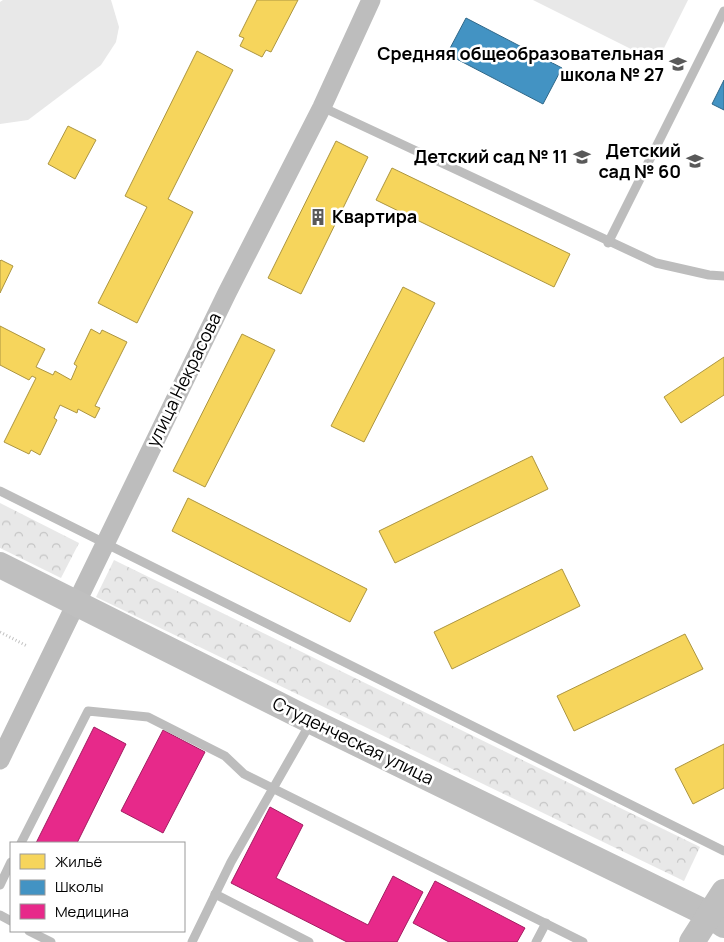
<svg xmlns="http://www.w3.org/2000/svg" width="724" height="942" font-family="Manrope,sans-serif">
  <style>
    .green { fill: #e8e8e8 }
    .park { fill: url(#park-crowns) }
    .homes { fill: #f6d55c; stroke: #ac9540 }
    .schools { fill: #4393c3; stroke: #2f6788 }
    .health { fill: #e7298a; stroke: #a21d61 }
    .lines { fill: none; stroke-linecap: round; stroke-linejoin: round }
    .path { stroke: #c2c2c2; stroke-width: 3; stroke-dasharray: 1 2.5; stroke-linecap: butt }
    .service { stroke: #bdbdbd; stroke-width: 9 }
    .minor { stroke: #bdbdbd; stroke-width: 19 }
    .secondary { stroke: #bfbfbf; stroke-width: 26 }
    .labels { text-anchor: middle; stroke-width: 5; stroke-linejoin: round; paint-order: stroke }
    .poi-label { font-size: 18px; font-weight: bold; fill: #000; stroke: #fff; text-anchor: end }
    .street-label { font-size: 18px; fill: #000; stroke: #fff }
  </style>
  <defs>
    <pattern id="park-crowns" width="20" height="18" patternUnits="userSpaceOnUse" patternTransform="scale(1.25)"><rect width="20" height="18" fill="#e8e8e8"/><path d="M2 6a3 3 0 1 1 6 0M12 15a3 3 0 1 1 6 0" fill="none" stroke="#c5c5c5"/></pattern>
  </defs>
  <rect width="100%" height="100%" fill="#fff"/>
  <g class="green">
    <path d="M3 0H111L119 27 116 42 101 65 28 120 0 124V2Z"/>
    <path d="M533 0H688L657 62Z"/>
  </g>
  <g class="park">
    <path d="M0 503 79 543 61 578 0 548Z"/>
    <path d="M114 560 700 847 684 881 96 597Z"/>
  </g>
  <g class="homes">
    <path d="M257 0H298L271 52 266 50 262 57 240 46 244 38 239 36Z"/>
    <path d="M197 51 233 70 168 199 193 212 137 323 98 303 147 207 125 196Z"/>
    <path d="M68 126 96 140 75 179 48 164Z"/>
    <path d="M336 141 368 157 301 294 268 278Z"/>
    <path d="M392 168 570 254 554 287 376 200Z"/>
    <path d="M1 260 13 266 0 293V261Z"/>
    <path d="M403 287 435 303 364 442 331 426Z"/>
    <path d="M0 326 45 349 36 367 53 375 55 371 71 380 77 366 74 364 91 329 100 334 102 330 127 342 95 406 100 408 95 418 78 409 77 413 60 405 54 418 57 420 40 455 31 450 29 454 4 442 36 378 32 376 29 380 0 365Z"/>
    <path d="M242 334 275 350 205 487 173 471Z"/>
    <path d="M724 357V395L681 423 664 397Z"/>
    <path d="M532 456 548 489 395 563 379 531Z"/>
    <path d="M188 498 367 589 350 622 172 531Z"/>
    <path d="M562 569 580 606 452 669 434 632Z"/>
    <path d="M685 634 703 669 574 731 557 696Z"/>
    <path d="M724 744V788L693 804 675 769Z"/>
  </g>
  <g class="schools">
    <path d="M466 18 562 68 543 104 447 54Z"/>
    <path d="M724 80V110L712 104Z"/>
  </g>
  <g class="health">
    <path d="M94 727 126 744 77 843H36Z"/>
    <path d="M163 730 205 752 163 833 121 811Z"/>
    <path d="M270 807 303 825 276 878 368 925 393 876 423 892 397 942H347L231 883Z"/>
    <path d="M435 881 525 928 517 942H449L413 923Z"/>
  </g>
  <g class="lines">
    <path class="path" d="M0 632 27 646"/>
    <g class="service">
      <path d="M322 107 656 263 709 275 724 276"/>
      <path d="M608 243 724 11"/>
      <path d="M0 491 724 851"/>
      <path d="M21 843 88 711 148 717 225 756 244 774 583 942"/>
      <path d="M0 885 11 862"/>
      <path d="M215 894 309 942"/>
      <path d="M0 915 11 921"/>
      <path d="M29 931 51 942"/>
      <path d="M192 942 231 862 311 722"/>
      <path d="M536 942 546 923"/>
    </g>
    <path class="minor" d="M0 760 227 293 322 107 371 0"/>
    <g class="secondary">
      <path d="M0 565 311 721 708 914 724 925"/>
      <path d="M692 942 724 892"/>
    </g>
  </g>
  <defs>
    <g id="school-bare" transform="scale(1.35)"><path d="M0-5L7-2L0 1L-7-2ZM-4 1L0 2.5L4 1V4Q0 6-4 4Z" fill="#595959" stroke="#fff" stroke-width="2.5" paint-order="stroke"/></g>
    <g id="building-bare" transform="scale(1.35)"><path d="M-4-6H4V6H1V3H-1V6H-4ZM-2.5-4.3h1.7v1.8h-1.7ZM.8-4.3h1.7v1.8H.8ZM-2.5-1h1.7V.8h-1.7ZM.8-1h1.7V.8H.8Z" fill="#595959" stroke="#fff" stroke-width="2.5" paint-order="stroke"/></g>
  </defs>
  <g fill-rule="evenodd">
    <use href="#school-bare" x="678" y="64"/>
    <use href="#school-bare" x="582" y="157"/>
    <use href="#school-bare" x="695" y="161"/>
    <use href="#building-bare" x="318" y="217"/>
  </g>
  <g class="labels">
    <g class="poi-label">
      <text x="664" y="60">Средняя общеобразовательная<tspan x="664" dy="21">школа № 27</tspan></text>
      <text x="681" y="157">Детский<tspan x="681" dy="21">сад № 60</tspan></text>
      <text x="568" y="163">Детский сад № 11</text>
      <text x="332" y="223" text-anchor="start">Квартира</text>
    </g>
    <g class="street-label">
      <text transform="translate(184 380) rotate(-64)" y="6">улица Некрасова</text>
      <text transform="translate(353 741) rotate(26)" y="6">Студенческая улица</text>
    </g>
  </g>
  <rect x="10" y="842" width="175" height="90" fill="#ffffff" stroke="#999999"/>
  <rect x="20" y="854" width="25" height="15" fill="#f6d55c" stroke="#999999"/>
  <text x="55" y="867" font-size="15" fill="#000000">Жильё</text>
  <rect x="20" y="880" width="25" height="15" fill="#4393c3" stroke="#999999"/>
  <text x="55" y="892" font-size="15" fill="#000000">Школы</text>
  <rect x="20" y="904" width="25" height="15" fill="#e7298a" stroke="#999999"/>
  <text x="55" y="917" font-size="15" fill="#000000">Медицина</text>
</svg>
